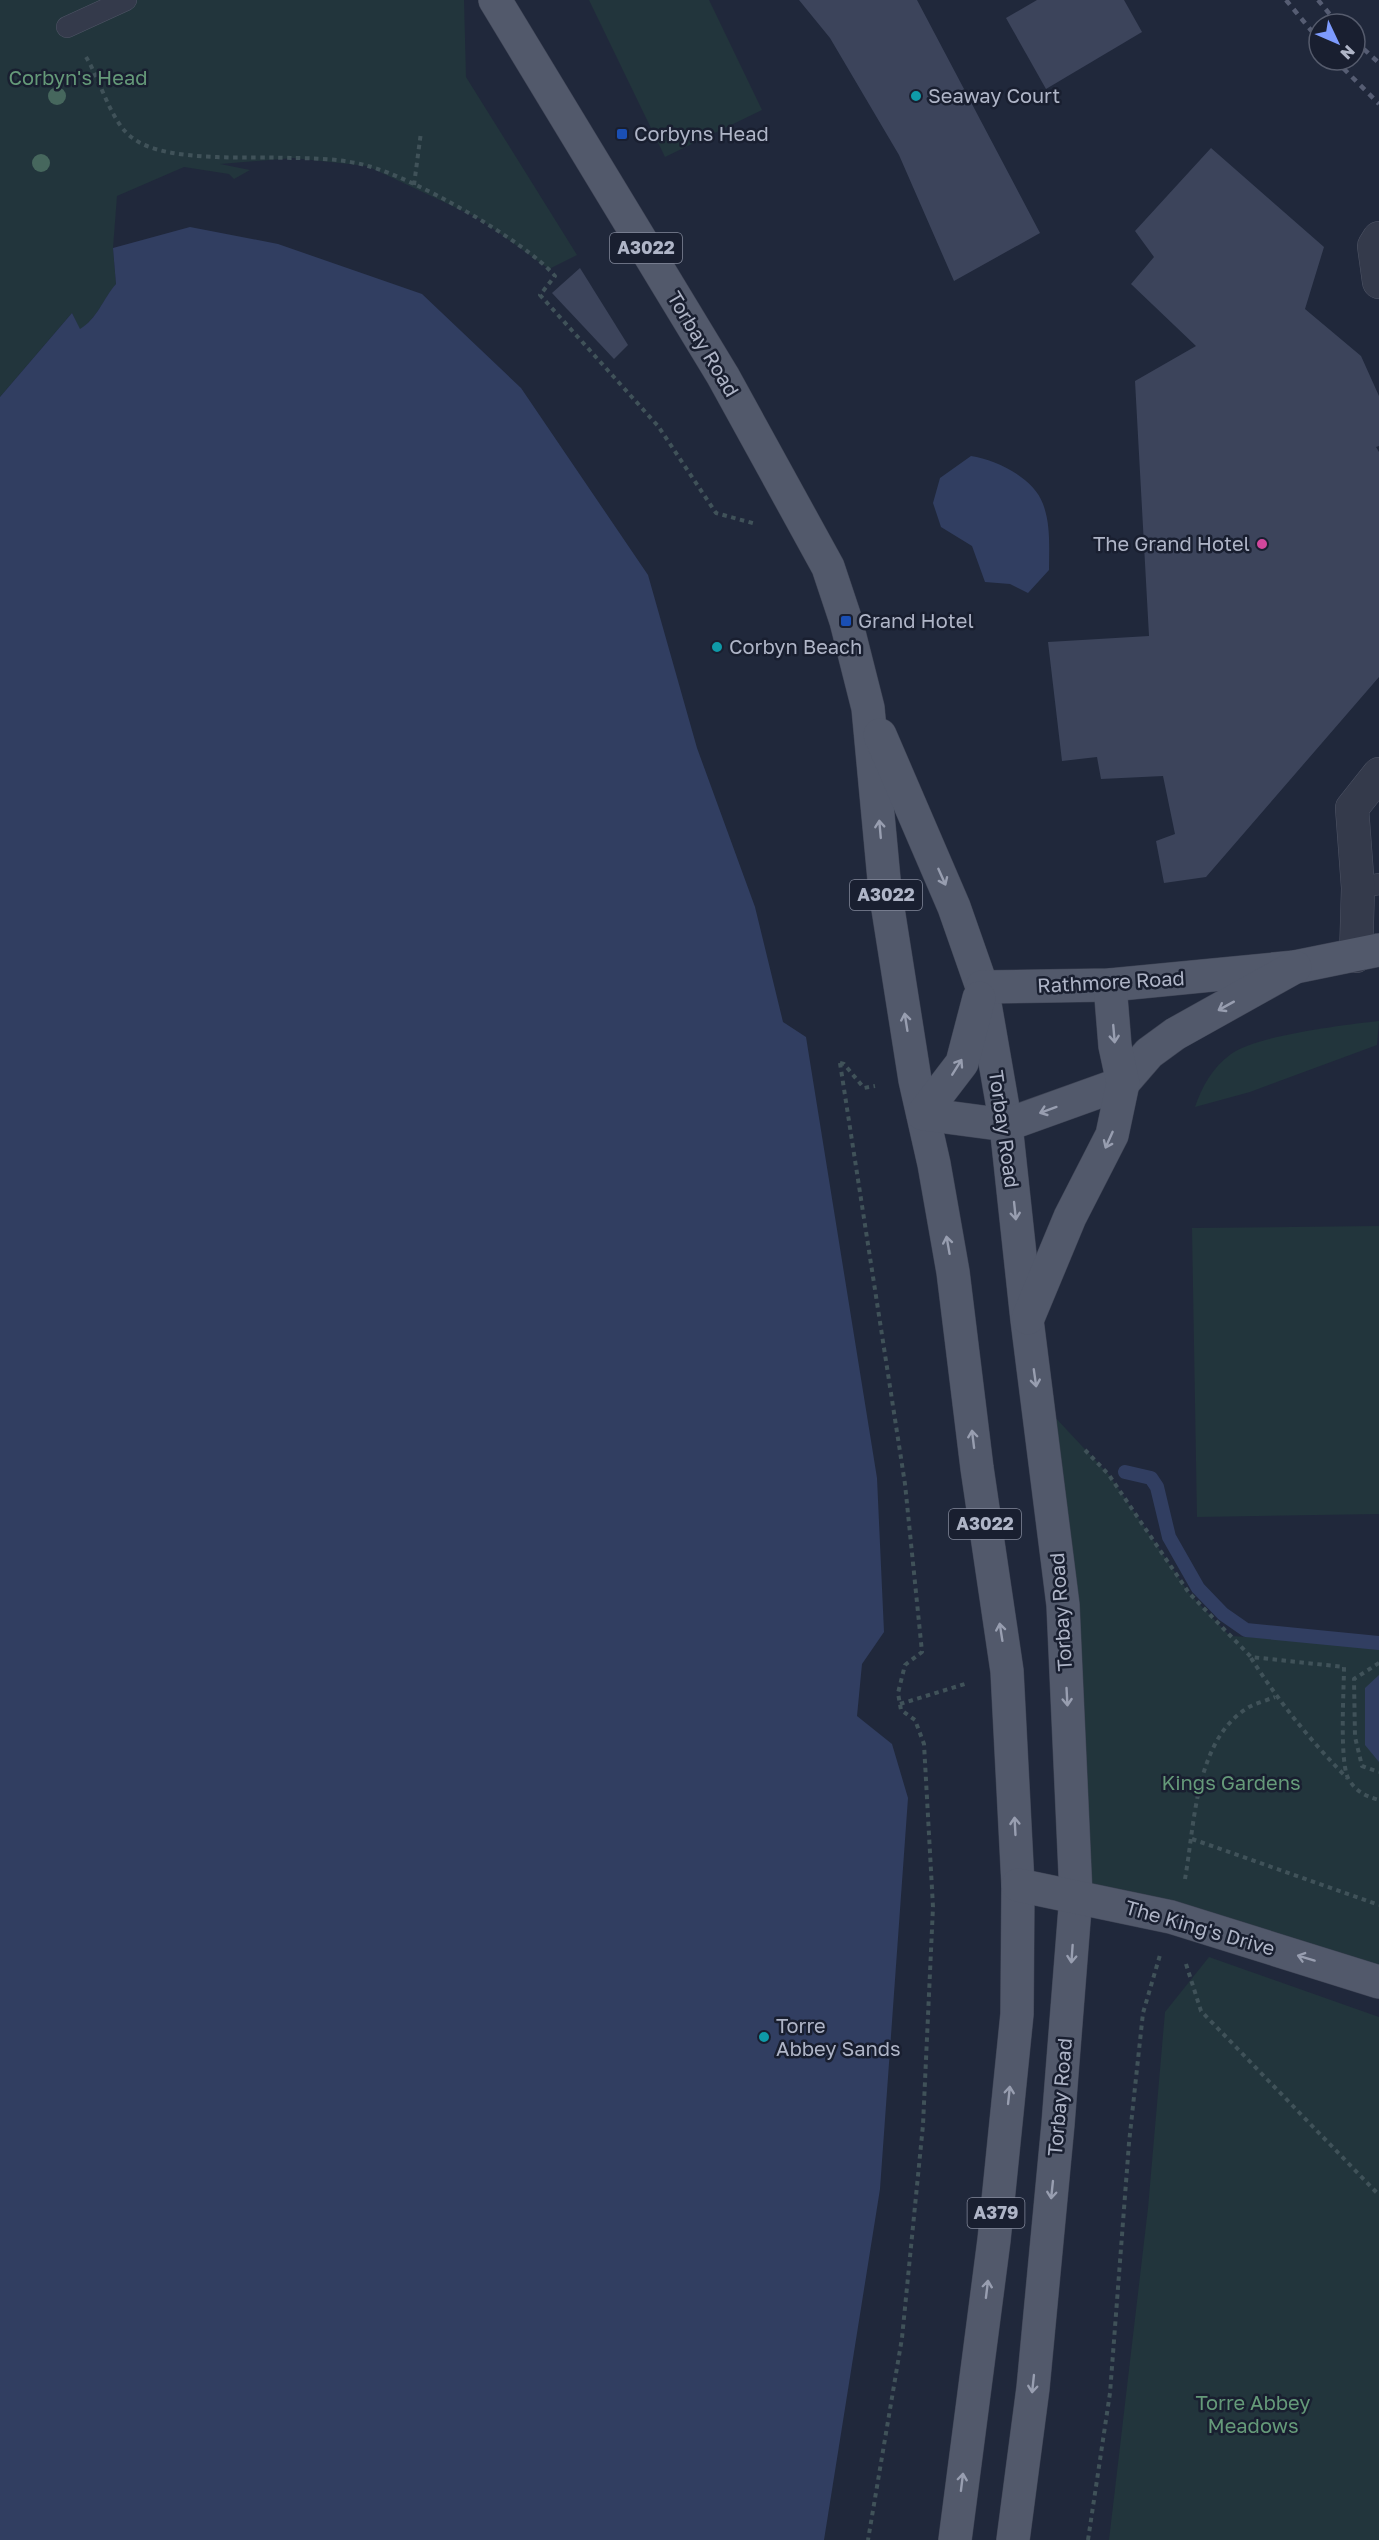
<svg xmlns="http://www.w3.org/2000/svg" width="1379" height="2540" font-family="'Golos Text',sans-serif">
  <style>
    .green { fill: #22353c }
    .water { fill: #313e61 }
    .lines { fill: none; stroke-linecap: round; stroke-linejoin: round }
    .stream { stroke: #313e61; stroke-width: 14 }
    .building { fill: #3c445b }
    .service-casing { stroke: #4f5566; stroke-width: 22 }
    .minor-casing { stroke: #4f5566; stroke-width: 34 }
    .primary-casing { stroke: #3d4354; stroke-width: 34 }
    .path { stroke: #405259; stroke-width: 4; stroke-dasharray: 4.5 4.5; stroke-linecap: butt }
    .service { stroke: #343a4b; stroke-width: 21 }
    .minor { stroke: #343a4b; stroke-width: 33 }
    .primary { stroke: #52596b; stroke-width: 33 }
    .rail { stroke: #565d73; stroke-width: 4.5; stroke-dasharray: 6 6; stroke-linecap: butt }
    .tree { fill: #46675d }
    .oneway { stroke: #989eb0 }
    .culture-dot { fill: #0f9aa8; stroke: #191f30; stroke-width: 2 }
    .transit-dot { fill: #1a4fb4; stroke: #191f30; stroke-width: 2 }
    .hotel-dot { fill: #d1479c; stroke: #191f30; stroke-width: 2 }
    .labels { text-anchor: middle; stroke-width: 5; stroke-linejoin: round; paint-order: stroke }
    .shield { fill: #191f30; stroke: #82889a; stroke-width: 1.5 }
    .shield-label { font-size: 18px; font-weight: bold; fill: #afb5c7 }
    .park-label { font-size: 20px; fill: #659a79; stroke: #191f30 }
    .poi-label { font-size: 20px; fill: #afb5c7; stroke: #191f30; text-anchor: start }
    .street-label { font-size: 20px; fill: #afb5c7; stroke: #191f30 }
  </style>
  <rect width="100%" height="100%" fill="#20283b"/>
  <g class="green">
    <path d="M0 0H464L466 77 577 255 549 269 480 219 367 166 293 158 220 164 250 170 234 179 229 174 184 167 117 196 113 248 116 284C103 300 97 318 80 330L72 313 0 397Z"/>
    <path d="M589 0H709L762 110 665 157Z"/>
    <path d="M1379 1021 1377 1045 1250 1092 1195 1107C1202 1086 1213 1067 1231 1054 1258 1035 1344 1025 1379 1021Z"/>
    <path d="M1379 1226V1514L1197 1517 1192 1228Z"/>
    <path d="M1038 1399 1109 1475 1189 1593 1230 1636 1379 1644V1982L1076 1895Z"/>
    <path d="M1209 1957 1379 2017V2540H1109L1148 2208 1165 2012Z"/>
  </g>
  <g class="water">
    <path d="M190 227 278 244 422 294 521 388 648 575 697 748 755 907 783 1022 806 1037 877 1478 884 1632 862 1664 857 1716 892 1744 908 1798 880 2189 824 2540H0V397L72 313 80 329C97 319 103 299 116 284L113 248Z"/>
    <path d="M971 456C997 460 1034 478 1043 504 1051 525 1049 549 1049 570L1028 593 1010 584 985 582 972 546 941 527 933 503 940 478Z"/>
    <path d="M1379 1675V1762L1365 1745V1688Z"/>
  </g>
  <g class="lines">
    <path class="stream" d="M1125 1472 1151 1478 1157 1487 1169 1537 1198 1588 1223 1614 1246 1630 1379 1643"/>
  </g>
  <g class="building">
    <path d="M799 0H917L1040 233 954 281 899 155 830 38Z"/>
    <path d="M1037 0H1124L1142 32 1046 89 1006 18Z"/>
    <path d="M1211 148 1324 247 1305 309 1361 356 1379 396V446L1376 447 1379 452V677L1206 877 1164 883 1156 841 1175 834 1163 776 1101 779 1097 757 1062 761 1048 642 1149 636 1135 381 1196 346 1131 284 1154 257 1135 231Z"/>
    <path d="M580 268 628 345 614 359 552 293Z"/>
  </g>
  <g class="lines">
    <g class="service-casing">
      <g id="service">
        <path d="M67 27 126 0"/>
        <path d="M1358 888 1379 884"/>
      </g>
    </g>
    <g class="minor-casing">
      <g id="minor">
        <path d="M1379 238 1374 246 1379 282"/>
        <path d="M1356 956 1358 888 1352 808 1379 774"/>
      </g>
    </g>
    <g class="primary-casing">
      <g id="primary">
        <path d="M495 0 723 376 828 567 846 621 868 708 885 890 915 1080 934 1164 953 1272 977 1468 1007 1671 1018 1885 1017 2014 994 2240 955 2540"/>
        <path d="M880 735 954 907 982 987 1006 1125 1027 1320 1063 1605 1076 1895 1058 2124 1033 2388 1013 2540"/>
        <path d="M982 987 1110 985 1295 967 1379 950"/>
        <path d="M979 998 962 1063 923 1114 1006 1125 1123 1083 1149 1053 1175 1034 1295 967"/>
        <path d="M1028 1318 1070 1217 1112 1135 1123 1083 1115 1046 1110 985"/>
        <path d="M1018 1885 1171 1917 1379 1982"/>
      </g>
    </g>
    <g class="path">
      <path d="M86 57C101 81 111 124 134 139 167 163 250 156 291 158 314 158 345 159 368 166 414 178 524 240 555 276L540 295 658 426 716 513 756 524"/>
      <path d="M414 185 421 132"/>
      <path d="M840 1063 905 1484 922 1652 905 1665 898 1693 901 1710 915 1720 924 1744 933 1907 923 2125 902 2338 868 2540"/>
      <path d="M840 1063 844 1064 864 1088 875 1086"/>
      <path d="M1085 1450 1109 1475 1189 1593 1251 1657 1344 1667C1344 1689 1339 1765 1349 1780 1357 1792 1365 1796 1379 1800"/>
      <path d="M1251 1658C1279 1702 1310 1740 1347 1778"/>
      <path d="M1379 1663 1354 1679 1355 1737 1362 1766 1379 1772"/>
      <path d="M900 1704 968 1683"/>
      <path d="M1192 1839 1379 1905"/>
      <path d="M1185 1879C1195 1823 1195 1739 1249 1707 1257 1703 1267 1700 1275 1697"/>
      <path d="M1186 1964 1201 2011 1379 2195"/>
      <path d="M1088 2540 1110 2393 1129 2143 1143 2013 1160 1955"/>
    </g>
    <use href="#service" class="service"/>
    <use href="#minor" class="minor"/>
    <use href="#primary" class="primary"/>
    <g class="rail">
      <path d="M1286 0 1319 40"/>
      <path d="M1318 0 1338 24"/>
      <path d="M1355 41 1379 63"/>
      <path d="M1335 60 1379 104"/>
    </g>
  </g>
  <g class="tree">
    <circle cx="57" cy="96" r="9"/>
    <circle cx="41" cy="163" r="9"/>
  </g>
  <defs><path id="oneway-shaft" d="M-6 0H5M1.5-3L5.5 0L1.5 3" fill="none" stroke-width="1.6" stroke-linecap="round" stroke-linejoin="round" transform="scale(1.5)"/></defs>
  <g class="oneway">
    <use href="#oneway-shaft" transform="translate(880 829) rotate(-95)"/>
    <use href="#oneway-shaft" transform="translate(942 877) rotate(66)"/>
    <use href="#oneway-shaft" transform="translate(1226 1006) rotate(151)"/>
    <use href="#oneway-shaft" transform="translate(906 1022) rotate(-99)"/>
    <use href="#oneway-shaft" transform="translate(1114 1034) rotate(85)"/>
    <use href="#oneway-shaft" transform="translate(957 1067) rotate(-58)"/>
    <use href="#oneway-shaft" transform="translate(1048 1110) rotate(160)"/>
    <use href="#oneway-shaft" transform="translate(1109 1140) rotate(114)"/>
    <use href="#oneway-shaft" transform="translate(1015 1211) rotate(84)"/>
    <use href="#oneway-shaft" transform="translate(948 1245) rotate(-100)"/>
    <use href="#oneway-shaft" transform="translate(1035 1378) rotate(82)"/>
    <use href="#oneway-shaft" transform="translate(973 1439) rotate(-97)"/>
    <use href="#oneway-shaft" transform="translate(1001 1632) rotate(-99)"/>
    <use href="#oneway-shaft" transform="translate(1067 1697) rotate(87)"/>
    <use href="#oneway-shaft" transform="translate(1015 1826) rotate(-93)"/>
    <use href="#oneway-shaft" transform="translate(1072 1954) rotate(94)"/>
    <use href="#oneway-shaft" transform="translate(1306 1958) rotate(-163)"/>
    <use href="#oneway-shaft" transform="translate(1009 2095) rotate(-84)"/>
    <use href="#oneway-shaft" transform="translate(1052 2190) rotate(96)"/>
    <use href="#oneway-shaft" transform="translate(987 2289) rotate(-83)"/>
    <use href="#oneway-shaft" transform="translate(1033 2384) rotate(96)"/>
    <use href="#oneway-shaft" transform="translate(962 2482) rotate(-83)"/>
  </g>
  <g class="culture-dot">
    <circle cx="916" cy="96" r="6"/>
    <circle cx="717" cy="647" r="6"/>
    <circle cx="764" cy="2037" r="6"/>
  </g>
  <g class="transit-dot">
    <rect x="616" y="128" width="12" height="12" rx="3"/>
    <rect x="840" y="615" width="12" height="12" rx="3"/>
  </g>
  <circle class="hotel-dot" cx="1262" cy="544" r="6"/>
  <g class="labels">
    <g class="shield">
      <rect x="610" y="233" width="72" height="30" rx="4.5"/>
      <rect x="850" y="880" width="72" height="30" rx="4.5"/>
      <rect x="949" y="1509" width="72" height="30" rx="4.5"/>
      <rect x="967.5" y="2198" width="57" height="30" rx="4.5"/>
    </g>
    <g class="shield-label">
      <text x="646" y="254">A3022</text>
      <text x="886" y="901">A3022</text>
      <text x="985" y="1530">A3022</text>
      <text x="996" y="2219">A379</text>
    </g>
    <g class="park-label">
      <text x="78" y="85">Corbyn's Head</text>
      <text x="1231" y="1790">Kings Gardens</text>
      <text x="1253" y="2410">Torre Abbey<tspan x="1253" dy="23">Meadows</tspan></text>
    </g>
    <g class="poi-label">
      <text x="928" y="103">Seaway Court</text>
      <text x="634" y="141">Corbyns Head</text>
      <text x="1250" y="551" text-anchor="end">The Grand Hotel</text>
      <text x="858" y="628">Grand Hotel</text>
      <text x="729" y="654">Corbyn Beach</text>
      <text x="776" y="2033">Torre<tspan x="776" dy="23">Abbey Sands</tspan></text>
    </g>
    <g class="street-label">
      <text transform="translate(703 344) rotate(59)" y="7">Torbay Road</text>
      <text transform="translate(1111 982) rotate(-3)" y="7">Rathmore Road</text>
      <text transform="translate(1004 1129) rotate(82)" y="7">Torbay Road</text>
      <text transform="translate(1061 1612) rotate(-94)" y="7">Torbay Road</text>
      <text transform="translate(1200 1928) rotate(16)" y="7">The King's Drive</text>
      <text transform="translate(1060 2097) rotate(-85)" y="7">Torbay Road</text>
    </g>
  </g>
  <g transform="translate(1337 42) rotate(134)"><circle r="28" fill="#191f30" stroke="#555b6c" stroke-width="1.5"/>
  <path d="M0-4.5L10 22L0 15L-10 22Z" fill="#7d9bfe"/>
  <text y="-9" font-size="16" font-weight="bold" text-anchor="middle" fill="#afb5c7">N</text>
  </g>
</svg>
